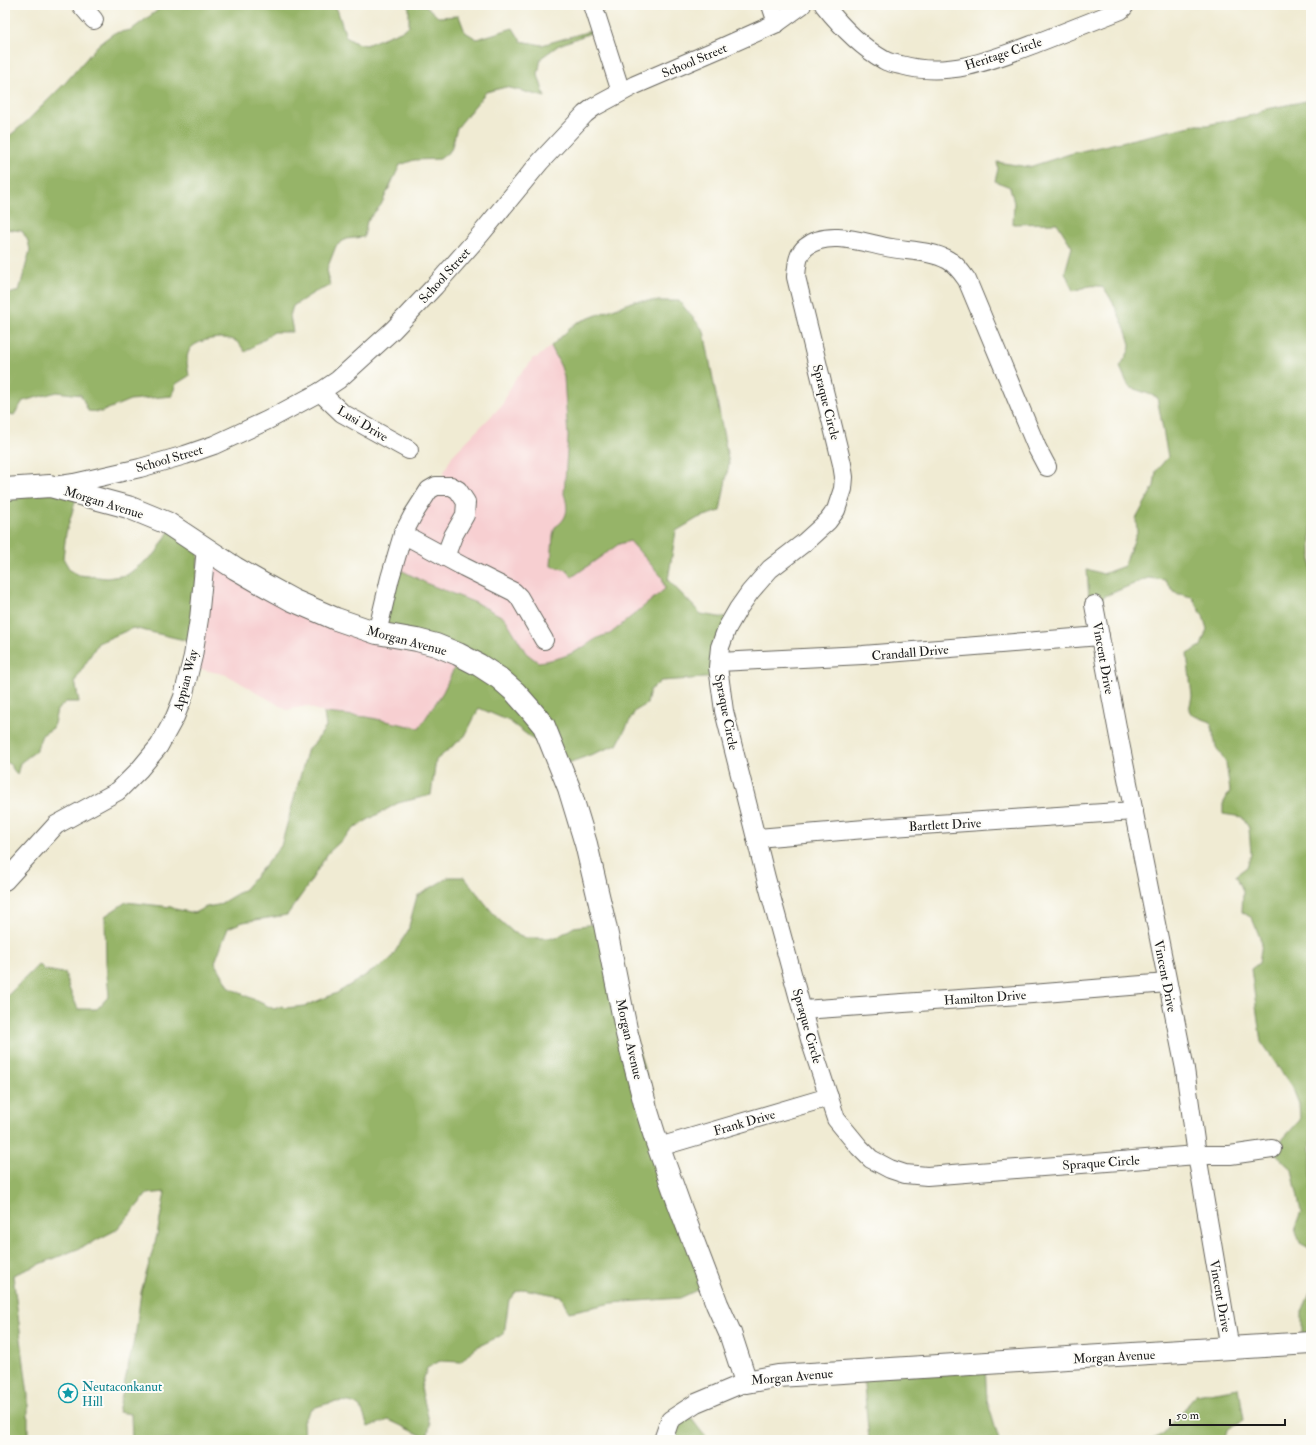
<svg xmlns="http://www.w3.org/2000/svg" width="1316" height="1445" font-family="'IM FELL Double Pica',serif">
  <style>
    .built { fill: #f7cfd1 }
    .forest { fill: #96b467; stroke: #596842 }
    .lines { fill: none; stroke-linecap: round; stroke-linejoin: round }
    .minor-casing { stroke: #66645c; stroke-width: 20 }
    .tertiary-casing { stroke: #66645c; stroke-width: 24 }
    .minor { stroke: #fff; stroke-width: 18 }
    .tertiary { stroke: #fff; stroke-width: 22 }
    .labels { text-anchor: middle; stroke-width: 4; stroke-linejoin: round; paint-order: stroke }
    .street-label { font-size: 13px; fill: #1c1c1c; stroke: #fdfcf7 }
    .culture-label { font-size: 13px; fill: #0d838f; stroke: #fdfcf7; text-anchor: start }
  </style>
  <rect width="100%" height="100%" fill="#fdfcf7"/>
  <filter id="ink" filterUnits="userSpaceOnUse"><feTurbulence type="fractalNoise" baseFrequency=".025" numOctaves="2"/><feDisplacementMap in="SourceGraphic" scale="8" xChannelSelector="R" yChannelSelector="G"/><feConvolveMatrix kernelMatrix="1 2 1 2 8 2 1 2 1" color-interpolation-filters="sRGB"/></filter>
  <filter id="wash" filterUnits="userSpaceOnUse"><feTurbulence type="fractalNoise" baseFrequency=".012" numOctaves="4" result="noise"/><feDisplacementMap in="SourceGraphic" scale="16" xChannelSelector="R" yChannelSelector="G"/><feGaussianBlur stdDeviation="0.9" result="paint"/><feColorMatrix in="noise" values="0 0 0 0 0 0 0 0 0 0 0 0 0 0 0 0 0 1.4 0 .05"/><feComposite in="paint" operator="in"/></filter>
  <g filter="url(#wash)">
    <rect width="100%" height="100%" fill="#f0ebd3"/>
    <g class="built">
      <path d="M551 346 561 367 564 377 568 437 564 494 567 503V513L561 524 555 527 553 535 551 566 567 570 572 577 619 544 630 541 662 577 665 589 610 634 600 636 581 648 557 659 538 662 526 653 505 618 476 603 428 584 395 567 396 561 440 485 445 470 452 456 502 405 515 379 529 365 533 358 538 357Z"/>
      <path d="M204 561 458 660 443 692 419 728 367 717 324 713 307 706 287 710 227 675 191 667Z"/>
    </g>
    <g class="forest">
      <path d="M159 5H330L337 9 346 37 356 43 366 45 403 30 409 26V5H425L438 17 459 16 465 32 477 39 513 28 521 41 542 45 597 29 596 31 559 45 541 58 538 75 545 97 506 87 486 92 457 128 451 150 440 159 414 160 400 165 381 205 367 221 364 237 346 239 336 246 327 269 330 286 315 292 293 306 290 316 293 332H274L245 352C243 349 240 344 237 342 227 334 194 339 189 351 185 359 188 368 189 376L176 384 172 396 130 400 101 412 88 411 81 395 57 392 23 401 14 415 5 413V295L19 291 30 250 28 241 22 231 5 229V161L9 152 8 137 26 122 66 82 99 44 114 33 131 30 158 10Z"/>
      <path d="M1311 100V1252L1309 1248 1300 1243 1295 1228 1301 1212 1292 1170 1272 1151 1300 1120 1299 1104 1292 1087 1261 1042 1251 969 1259 963 1262 943 1252 918 1242 912 1243 891 1236 875 1247 867 1251 854 1249 828 1242 817 1223 814V804L1230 791 1226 763 1216 747 1211 722 1192 715 1189 710 1192 696 1187 654 1201 646 1207 629 1203 616 1192 597 1175 593 1165 580 1148 578 1105 596 1094 606 1089 599 1087 569 1103 574 1124 566 1137 533 1136 519 1154 486 1156 471 1168 457 1157 397 1129 387 1120 367C1123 361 1129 353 1130 347 1131 339 1110 293 1103 288 1094 282 1082 289 1073 291L1065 272 1072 247 1057 223 1013 224 1014 203 1010 187 995 181 998 169 997 162 1029 167 1073 153 1195 125H1207L1258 114 1262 110Z"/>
      <path d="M634 301H679L704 331 729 464 720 511 698 518 676 531 668 580 701 614 731 619 719 677 661 681 650 690 647 704 635 711 617 745 563 765 555 761 547 762 538 743 509 721 479 708 465 736 436 760 431 795 398 803 357 826 328 853 305 890 287 915 243 922 228 928 215 962 230 988 274 1009 282 1006 285 1008 305 1006 337 993 390 960 409 929V926L417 896 449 877H464L497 918 513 932 526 938H556L574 927 601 923 708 1285 680 1298 612 1303 569 1312 561 1296 524 1289 516 1292 509 1300 504 1334 473 1349 461 1362 440 1361 427 1368 421 1388 430 1425 427 1438 389 1420 368 1427C366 1422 364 1414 361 1409 351 1395 324 1404 311 1409L303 1421 304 1440H132L131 1414 118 1412 136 1331 141 1292 157 1235 165 1192 147 1194 118 1229 85 1246 13 1275 28 1395V1440H5V998L39 964 45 970 63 973 65 972 69 988 78 1009H97L109 996 106 963 105 916 126 902 171 907 175 909 194 913 206 907 218 905 245 889 281 846 308 748 314 744 326 727 324 713 367 717 419 728 443 692 458 660 383 635 395 567 428 584 476 603 505 618 526 653 538 662C555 660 568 656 582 648 593 641 598 636 610 634L665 589 662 577 630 541 619 544 572 577 567 570 551 566 553 535 555 527C568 519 569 508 564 494L568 437 564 377 561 367 551 346 576 323Z"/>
      <path d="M5 490 77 496 66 533 63 558 70 570 79 575 107 578 127 575 156 553 171 528 199 544 193 642 133 628 98 643 75 681 79 702H66L57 710 53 728 42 735 36 751 20 763 17 775 11 766 5 760Z"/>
      <path d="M1311 1289V1345L1302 1342V1312Z"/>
      <path d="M985 1366 987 1400 999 1440H869L863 1374Z"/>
      <path d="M1239 1388 1244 1420 1230 1427 1222 1440H1152L1164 1433 1196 1395Z"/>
      <path d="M687 1413 708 1440H663Z"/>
    </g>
  </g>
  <g filter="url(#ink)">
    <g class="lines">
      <g class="minor-casing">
        <g id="minor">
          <path d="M81 5 94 20"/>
          <path d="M593 5 621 92"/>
          <path d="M771 5 777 23"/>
          <path d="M824 5C840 25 861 47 884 60 889 63 896 64 901 65 950 79 997 58 1042 41 1068 31 1095 20 1121 10L1124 7V5"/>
          <path d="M320 392 342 413 409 450"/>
          <path d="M1047 467 1037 448 967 280C962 273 956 264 948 260 932 251 910 251 892 248 867 244 828 228 806 247 797 254 797 266 796 277L842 464 844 477 843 489 836 510 828 521 805 542 770 569 750 592 738 609 727 628 720 647 718 667 724 711 766 878 811 1043 836 1119 859 1147 871 1159 890 1169 905 1174 927 1176 1197 1155H1230L1272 1149"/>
          <path d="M54 486 74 483 140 468 185 455 214 445 268 420 320 392 338 380 393 330 435 286 480 235 540 162 585 114 594 107 635 85 721 48 777 23 802 5"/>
          <path d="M403 534 464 567 514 592 519 597 544 640"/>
          <path d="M1094 605 1120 743 1185 1069 1197 1155 1230 1349"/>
          <path d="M377 633 390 578 403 534 413 515 429 490 436 486H451L458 490 466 502 465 515 453 536 445 557"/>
          <path d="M719 662 863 655 1100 636"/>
          <path d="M756 838 877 828 1134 811"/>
          <path d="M5 881 56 825 118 791 139 770 159 746 175 717 183 697 193 656 199 619 206 548"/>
          <path d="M803 1010 1032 994 1167 983"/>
          <path d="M659 1147 829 1097"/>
          <path d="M663 1440 670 1420 696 1403 746 1382"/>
        </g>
      </g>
      <g class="tertiary-casing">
        <path id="tertiary" d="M5 489 50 486 128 507 167 523 235 568 261 583 292 600 336 619 377 633 417 640 436 645 458 654 479 665 499 678 515 692 530 709 544 726 569 788 586 844 605 925 627 1034 646 1108 656 1140 679 1204 717 1304 730 1333 746 1382 778 1376 1311 1343"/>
      </g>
      <use href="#minor" class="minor"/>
      <use href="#tertiary" class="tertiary"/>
    </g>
  </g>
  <defs>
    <g id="sight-ring" transform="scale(1)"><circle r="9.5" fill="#fdfcf7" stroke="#0f9aa8" stroke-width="1.5"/><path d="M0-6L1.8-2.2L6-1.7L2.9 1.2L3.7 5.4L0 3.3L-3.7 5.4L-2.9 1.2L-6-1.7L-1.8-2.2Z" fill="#0f9aa8"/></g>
  </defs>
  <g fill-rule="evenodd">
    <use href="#sight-ring" x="68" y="1393"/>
  </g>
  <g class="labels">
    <g class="street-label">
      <text transform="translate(1003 53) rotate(-18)" y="5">Heritage Circle</text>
      <text transform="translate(694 60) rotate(-23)" y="5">School Street</text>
      <text transform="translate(444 275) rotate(-48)" y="5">School Street</text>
      <text transform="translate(827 402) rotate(76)" y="5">Spraque Circle</text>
      <text transform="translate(363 423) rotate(31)" y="5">Lusi Drive</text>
      <text transform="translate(169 458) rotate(-16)" y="5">School Street</text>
      <text transform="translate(104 502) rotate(17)" y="5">Morgan Avenue</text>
      <text transform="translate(407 640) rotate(15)" y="5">Morgan Avenue</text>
      <text transform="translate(910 652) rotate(-5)" y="5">Crandall Drive</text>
      <text transform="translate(1104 658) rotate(80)" y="5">Vincent Drive</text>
      <text transform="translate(185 680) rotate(-75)" y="5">Appian Way</text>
      <text transform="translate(727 712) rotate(79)" y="5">Spraque Circle</text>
      <text transform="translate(945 824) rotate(-3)" y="5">Bartlett Drive</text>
      <text transform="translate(1166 976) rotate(79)" y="5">Vincent Drive</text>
      <text transform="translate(985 997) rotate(-4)" y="5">Hamilton Drive</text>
      <text transform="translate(808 1026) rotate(74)" y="5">Spraque Circle</text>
      <text transform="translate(630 1039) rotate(77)" y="5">Morgan Avenue</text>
      <text transform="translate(744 1122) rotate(-16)" y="5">Frank Drive</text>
      <text transform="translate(1101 1162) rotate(-4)" y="5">Spraque Circle</text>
      <text transform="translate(1221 1296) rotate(80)" y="5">Vincent Drive</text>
      <text transform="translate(1114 1356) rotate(-3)" y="5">Morgan Avenue</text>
      <text transform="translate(792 1376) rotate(-5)" y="5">Morgan Avenue</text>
    </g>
    <g class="culture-label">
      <text x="82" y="1391">Neutaconkanut<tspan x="82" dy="15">Hill</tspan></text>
    </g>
  </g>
  <rect width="1316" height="1445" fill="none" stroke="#fdfcf7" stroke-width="20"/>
  <path d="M1170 1419v6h115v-6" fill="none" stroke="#1c1c1c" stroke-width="2"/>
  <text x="1176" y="1419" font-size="12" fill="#1c1c1c" stroke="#fdfcf7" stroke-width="3" paint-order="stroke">50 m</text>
</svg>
